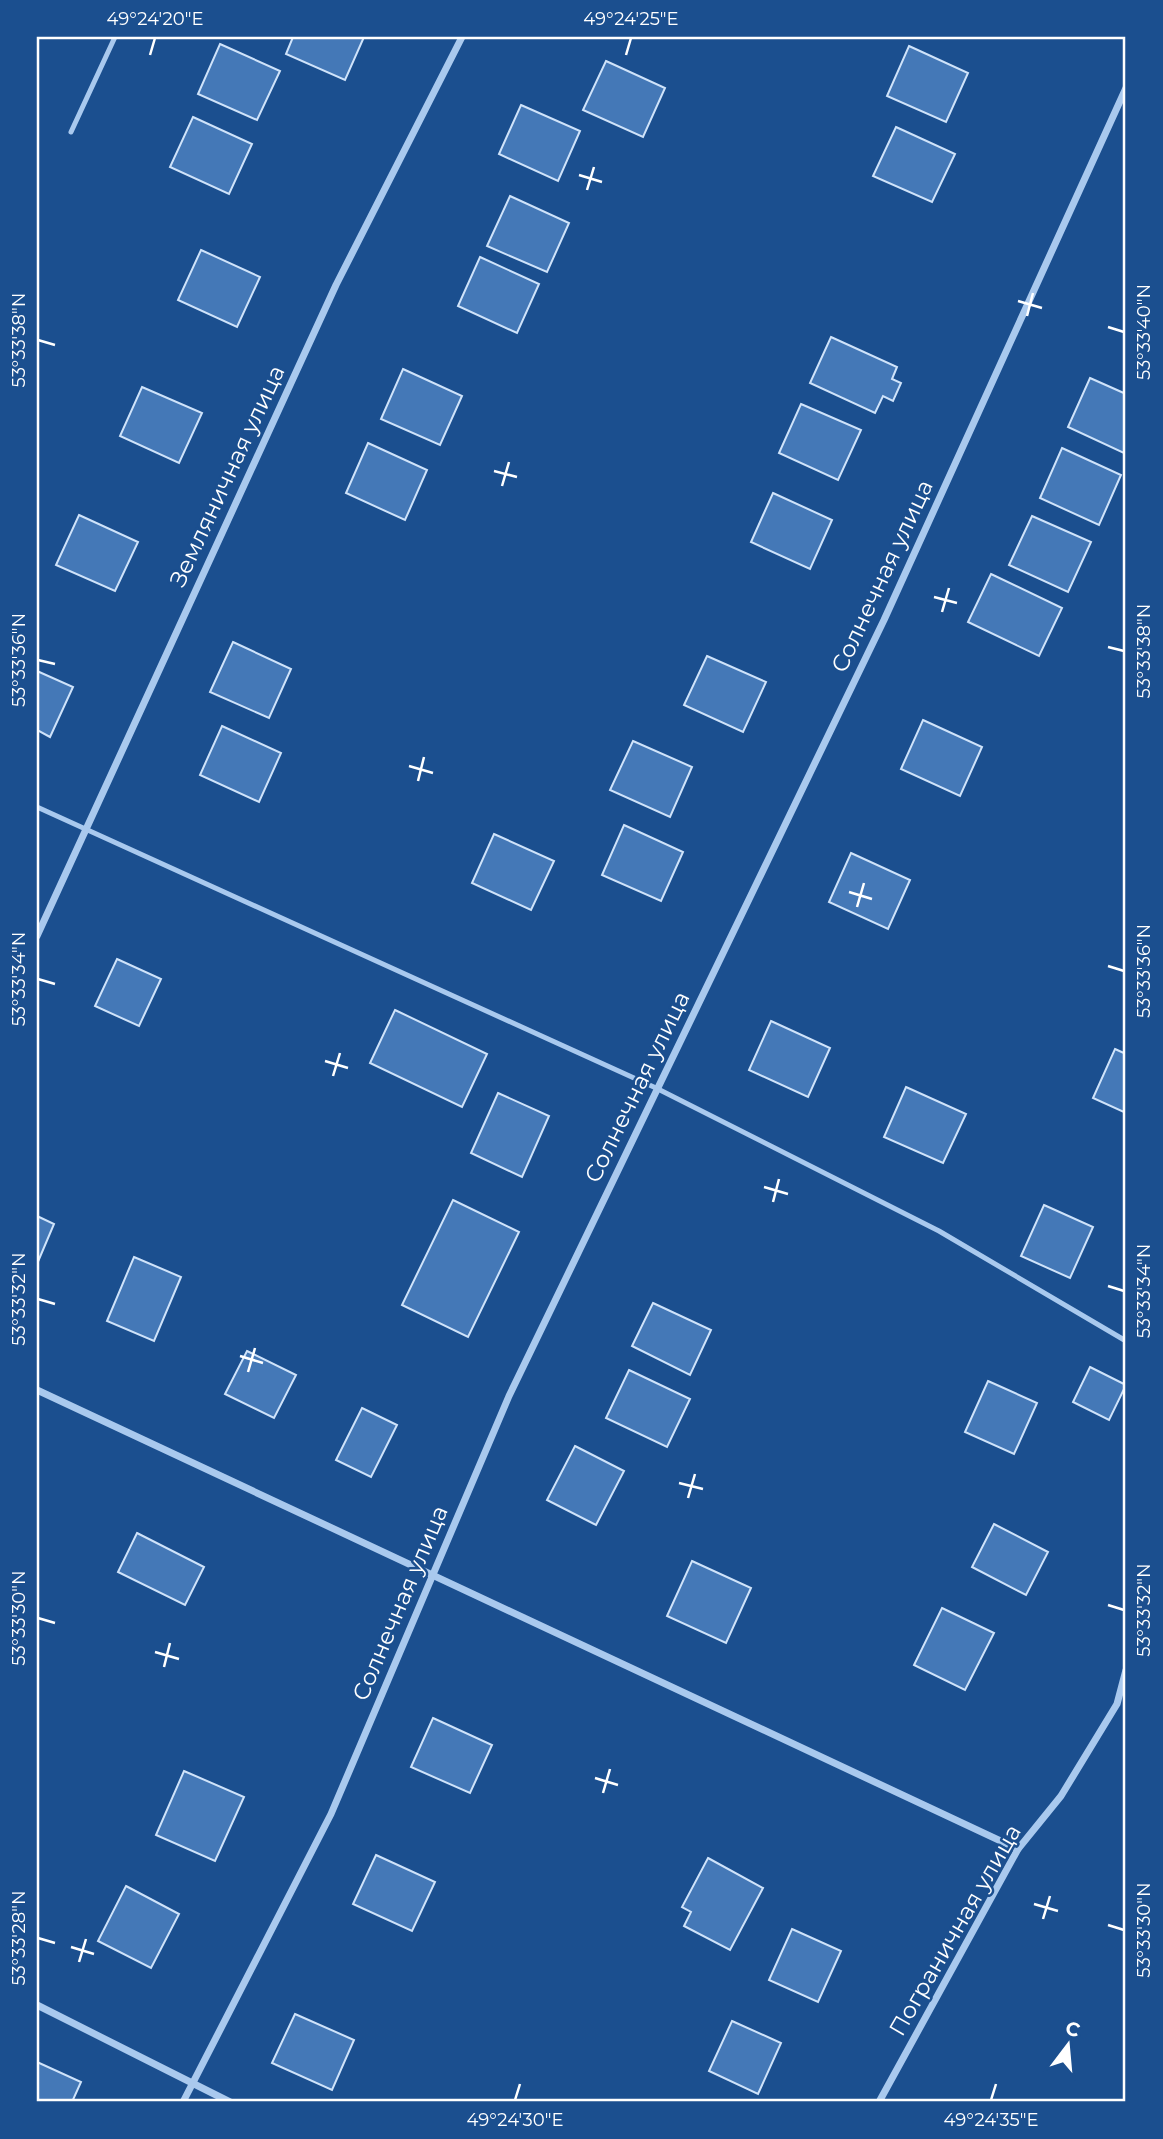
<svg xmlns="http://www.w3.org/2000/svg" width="1163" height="2139" font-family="Montserrat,sans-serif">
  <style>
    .building { fill: #4478b7; stroke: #cfe3fa; stroke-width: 2 }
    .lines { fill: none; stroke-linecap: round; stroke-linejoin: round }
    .lane { stroke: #a9c9ee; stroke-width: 5 }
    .street { stroke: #a9c9ee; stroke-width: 7 }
    .ticks { fill: none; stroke: #fff; stroke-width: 2.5 }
    .labels { text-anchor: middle; stroke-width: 5; stroke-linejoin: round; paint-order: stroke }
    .street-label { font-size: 23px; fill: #fff; stroke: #1b4f8f }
    .neatline { fill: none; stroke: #fff; stroke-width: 2.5 }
    .ticks-label { font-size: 18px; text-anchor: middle; fill: #fff }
  </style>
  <rect width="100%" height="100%" fill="#1b4f8f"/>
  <g class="building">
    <path d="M293 37H364L345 80 286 54Z"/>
    <path d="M220 44 280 71 257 120 198 94Z"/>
    <path d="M909 46 968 73 946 122 887 96Z"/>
    <path d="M606 61 665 88 643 137 583 110Z"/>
    <path d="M521 105 580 131 558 181 499 154Z"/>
    <path d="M193 117 252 144 229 194 170 167Z"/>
    <path d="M896 127 955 154 932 202 873 176Z"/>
    <path d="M510 196 569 223 547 272 487 246Z"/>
    <path d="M201 250 260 277 237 327 178 300Z"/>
    <path d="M480 257 539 284 517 333 458 306Z"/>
    <path d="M831 337 897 367 892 379 901 383 893 401 883 396 875 413 810 383Z"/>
    <path d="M403 369 462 396 440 445 381 419Z"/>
    <path d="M1090 378 1126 394V454L1068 427Z"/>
    <path d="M142 387 202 413 179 463 120 436Z"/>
    <path d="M801 404 861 430 838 480 779 453Z"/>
    <path d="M368 443 427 470 405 520 346 493Z"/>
    <path d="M1062 448 1121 475 1099 525 1040 498Z"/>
    <path d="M773 493 832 520 810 569 751 542Z"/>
    <path d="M79 515 138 542 115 591 56 565Z"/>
    <path d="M1032 516 1091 542 1068 592 1009 565Z"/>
    <path d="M991 574 1062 608 1039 656 968 622Z"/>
    <path d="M233 642 291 669 269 718 210 692Z"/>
    <path d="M707 656 766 682 743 732 684 705Z"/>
    <path d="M37 671 73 687 50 737 37 730Z"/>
    <path d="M923 720 982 747 960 796 901 769Z"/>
    <path d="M222 726 281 753 259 802 200 775Z"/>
    <path d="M633 741 692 767 670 817 610 790Z"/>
    <path d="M624 825 683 852 661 901 602 875Z"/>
    <path d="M494 834 554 861 531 910 472 883Z"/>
    <path d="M851 853 910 880 888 929 829 902Z"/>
    <path d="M117 959 161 979 139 1026 95 1006Z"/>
    <path d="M395 1010 487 1054 462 1107 370 1063Z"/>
    <path d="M771 1021 830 1048 808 1097 749 1070Z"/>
    <path d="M1115 1049 1126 1054V1113L1093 1098Z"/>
    <path d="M906 1087 966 1114 943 1163 884 1137Z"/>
    <path d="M498 1093 549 1116 522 1177 471 1153Z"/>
    <path d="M453 1200 519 1232 468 1337 402 1305Z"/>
    <path d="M1044 1205 1093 1227 1070 1278 1021 1256Z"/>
    <path d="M37 1216 54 1224 37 1264Z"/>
    <path d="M134 1257 181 1277 154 1341 107 1321Z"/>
    <path d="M653 1303 711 1330 690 1375 632 1346Z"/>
    <path d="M247 1351 296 1375 274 1418 225 1394Z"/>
    <path d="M1090 1367 1126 1385 1109 1420 1073 1402Z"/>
    <path d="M629 1370 690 1399 667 1447 606 1418Z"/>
    <path d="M988 1381 1037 1403 1014 1454 965 1432Z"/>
    <path d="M362 1408 397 1425 371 1477 336 1460Z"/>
    <path d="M575 1446 624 1471 596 1525 547 1500Z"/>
    <path d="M994 1524 1048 1552 1026 1595 972 1567Z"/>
    <path d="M137 1533 204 1567 185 1605 118 1572Z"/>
    <path d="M692 1561 751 1588 726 1643 667 1616Z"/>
    <path d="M942 1608 994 1633 965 1690 914 1665Z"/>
    <path d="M433 1718 492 1745 470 1793 411 1767Z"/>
    <path d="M184 1771 244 1797 215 1861 156 1835Z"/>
    <path d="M376 1855 435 1882 412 1931 353 1904Z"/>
    <path d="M708 1858 763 1888 730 1950 684 1926 691 1912 682 1907Z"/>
    <path d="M126 1886 179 1914 151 1968 98 1941Z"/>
    <path d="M792 1929 841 1951 818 2002 769 1980Z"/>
    <path d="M295 2014 354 2040 332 2090 272 2063Z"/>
    <path d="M732 2021 781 2043 758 2094 709 2071Z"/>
    <path d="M37 2062 81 2082 72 2102H37Z"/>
  </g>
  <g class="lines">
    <g class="lane">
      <path d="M71 132 115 37"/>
      <path d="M37 807 656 1088 939 1231 1126 1341"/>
    </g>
    <g class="street">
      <path d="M37 936 336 285 462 37"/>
      <path d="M37 1390 1018 1849"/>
      <path d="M37 2005 230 2102"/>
      <path d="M183 2102 331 1814 509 1396 884 620 1126 88"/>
      <path d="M879 2102 1018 1849 1061 1796 1117 1704 1126 1670"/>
    </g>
  </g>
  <path class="ticks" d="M150 55 155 38M626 55 631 38M579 175 602 182M587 190 594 167M1018 301 1042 308M1027 316 1033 293M1108 327 1124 332M38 340 55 345M494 471 517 477M502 486 509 462M934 597 957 603M942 612 949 588M1108 647 1124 651M38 660 55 664M409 766 433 773M418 781 424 757M849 892 872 899M857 907 864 883M1108 966 1124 971M38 979 55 984M325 1061 348 1068M333 1076 340 1053M764 1187 788 1194M773 1202 779 1179M1108 1286 1124 1291M38 1299 55 1304M240 1356 263 1363M248 1372 255 1348M679 1483 703 1489M688 1498 695 1474M1108 1605 1124 1610M38 1618 55 1623M155 1652 179 1659M164 1667 170 1643M595 1778 618 1785M603 1793 610 1769M1034 1904 1058 1911M1043 1919 1050 1896M1108 1925 1124 1930M38 1938 55 1943M71 1947 94 1954M79 1962 86 1939M515 2100 520 2084M991 2100 996 2084"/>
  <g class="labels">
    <g class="street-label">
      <text transform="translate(227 476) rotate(-65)" y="8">Земляничная улица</text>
      <text transform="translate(882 576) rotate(-65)" y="8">Солнечная улица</text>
      <text transform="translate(637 1087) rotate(-64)" y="8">Солнечная улица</text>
      <text transform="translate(400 1603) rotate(-67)" y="8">Солнечная улица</text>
      <text transform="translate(955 1930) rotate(-60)" y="8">Пограничная улица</text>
    </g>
  </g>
  <rect width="1163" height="2139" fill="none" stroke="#1b4f8f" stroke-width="77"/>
  <g transform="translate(1068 2045) rotate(16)" stroke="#1b4f8f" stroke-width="5" paint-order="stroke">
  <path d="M0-5L12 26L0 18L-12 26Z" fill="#ffffff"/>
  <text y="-10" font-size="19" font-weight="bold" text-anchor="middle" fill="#ffffff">С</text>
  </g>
  <rect x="38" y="38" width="1086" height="2062" class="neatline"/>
  <g class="ticks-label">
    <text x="155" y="25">49°24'20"E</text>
    <text x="631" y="25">49°24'25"E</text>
    <text transform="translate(1144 332) rotate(-90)" y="6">53°33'40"N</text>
    <text transform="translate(19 340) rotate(-90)" y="6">53°33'38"N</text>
    <text transform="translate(1144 651) rotate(-90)" y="6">53°33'38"N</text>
    <text transform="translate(19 660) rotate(-90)" y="6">53°33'36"N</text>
    <text transform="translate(1144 971) rotate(-90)" y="6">53°33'36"N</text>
    <text transform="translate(19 979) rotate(-90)" y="6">53°33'34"N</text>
    <text transform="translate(1144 1291) rotate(-90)" y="6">53°33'34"N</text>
    <text transform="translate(19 1299) rotate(-90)" y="6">53°33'32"N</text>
    <text transform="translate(1144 1610) rotate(-90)" y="6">53°33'32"N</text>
    <text transform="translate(19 1618) rotate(-90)" y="6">53°33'30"N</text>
    <text transform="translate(1144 1930) rotate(-90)" y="6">53°33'30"N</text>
    <text transform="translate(19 1938) rotate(-90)" y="6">53°33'28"N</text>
    <text x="515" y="2126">49°24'30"E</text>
    <text x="991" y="2126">49°24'35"E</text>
  </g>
</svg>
